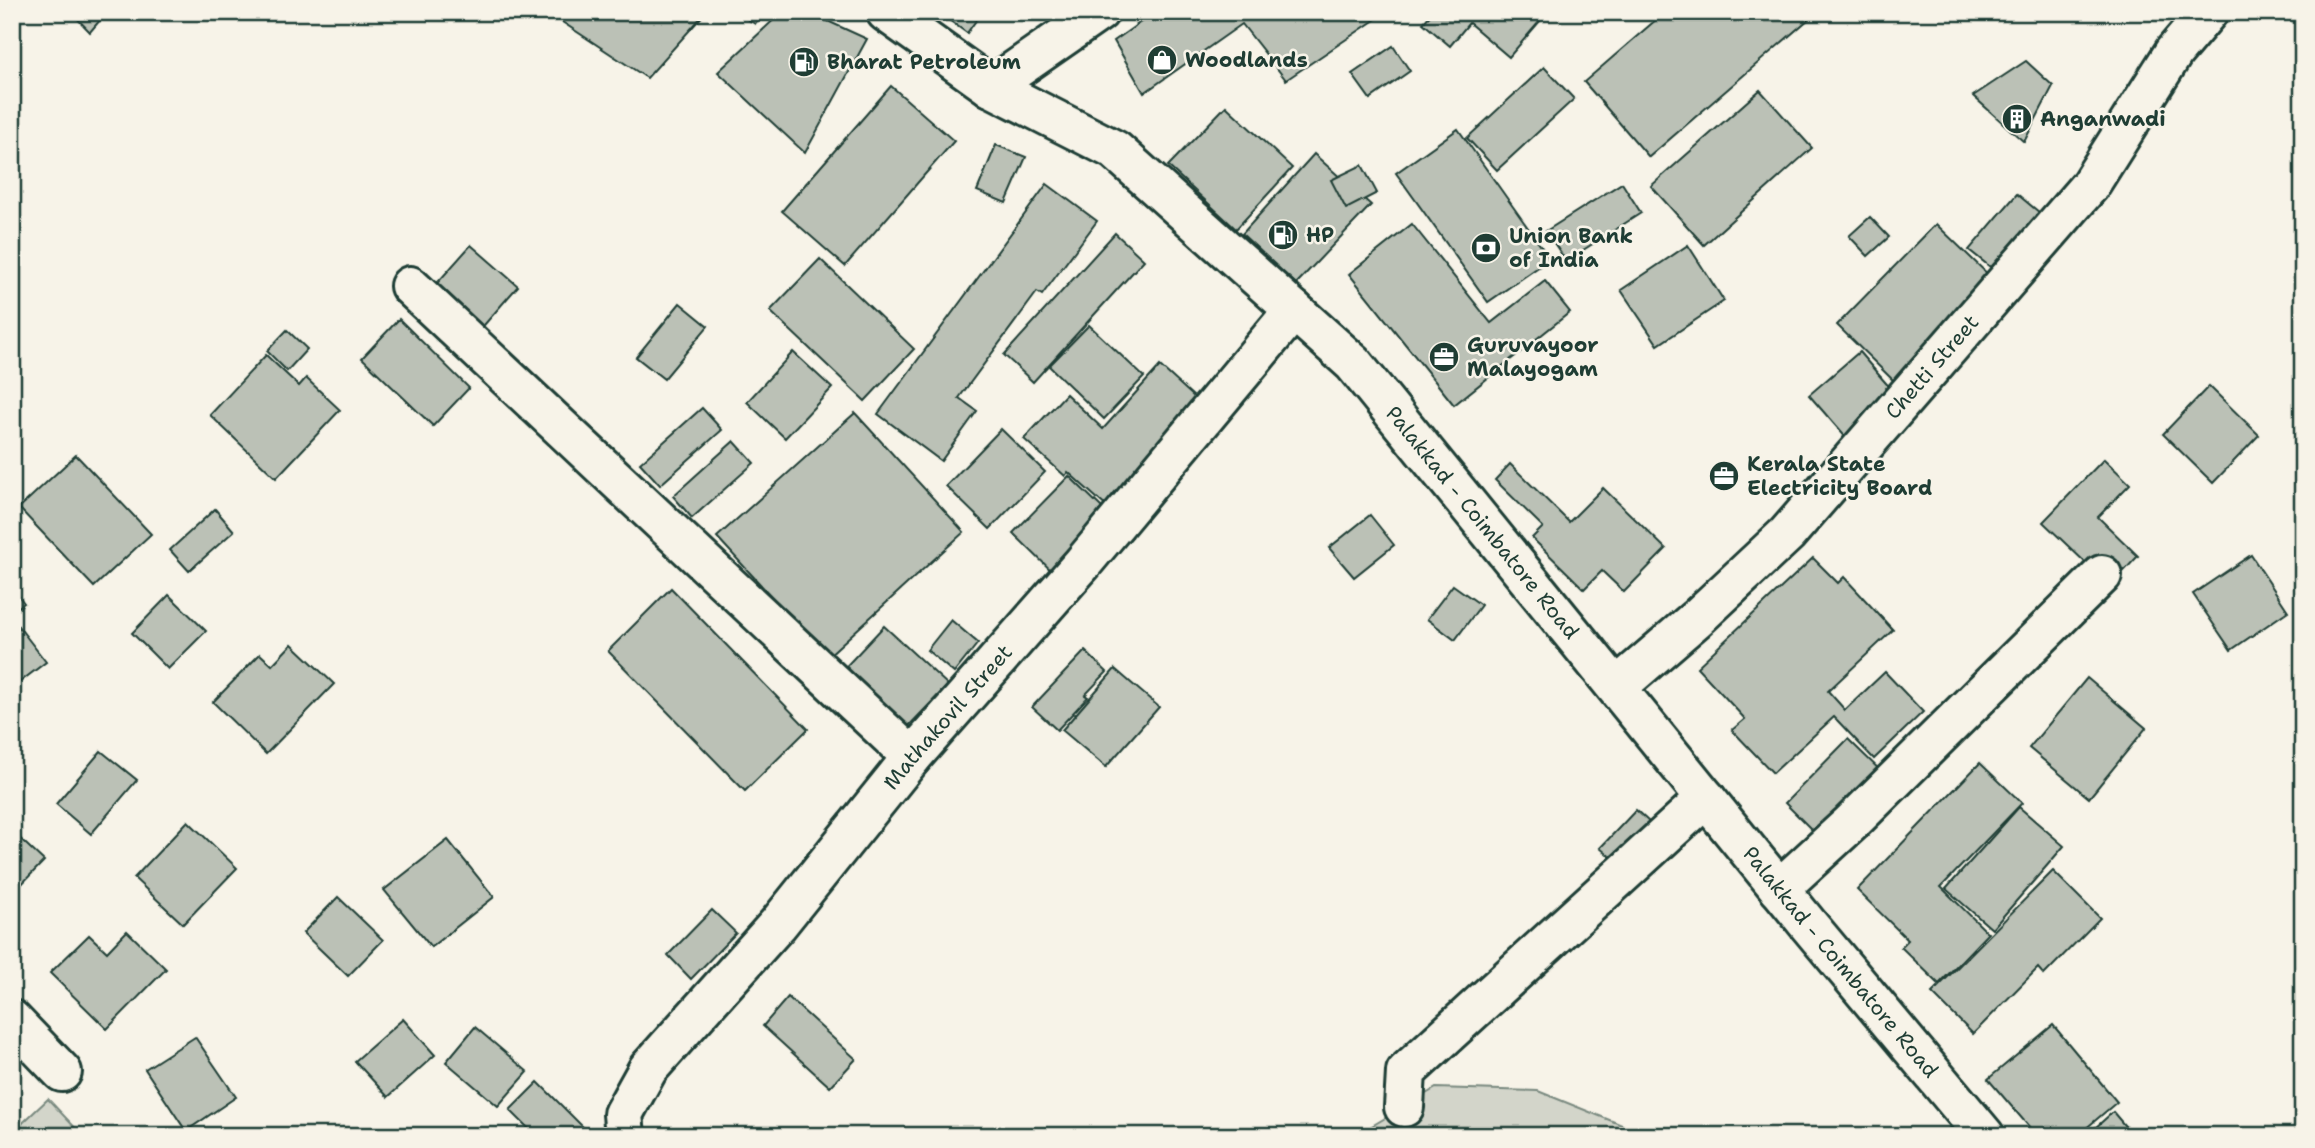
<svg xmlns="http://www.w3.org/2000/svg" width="2315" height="1148" font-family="'Shantell Sans',sans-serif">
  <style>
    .green { fill: #d3d5ca; stroke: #79897f; stroke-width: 2 }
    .building { fill: #bbc1b6; stroke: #1f3d34; stroke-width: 2 }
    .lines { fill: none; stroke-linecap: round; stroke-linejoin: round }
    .street-casing { stroke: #1f3d34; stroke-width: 44 }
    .primary-casing { stroke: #1f3d34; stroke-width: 44 }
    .street { stroke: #f7f3e8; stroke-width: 38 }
    .primary { stroke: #f7f3e8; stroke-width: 38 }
    .labels { text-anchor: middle; stroke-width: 5; stroke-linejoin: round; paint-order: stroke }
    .poi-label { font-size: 21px; font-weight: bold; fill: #1f3d34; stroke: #f7f3e8; text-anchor: start }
    .street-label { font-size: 21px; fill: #1f3d34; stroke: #f7f3e8 }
  </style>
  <rect width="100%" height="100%" fill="#f7f3e8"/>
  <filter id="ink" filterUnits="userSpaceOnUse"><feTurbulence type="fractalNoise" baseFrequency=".0143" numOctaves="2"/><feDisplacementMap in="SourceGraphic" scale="14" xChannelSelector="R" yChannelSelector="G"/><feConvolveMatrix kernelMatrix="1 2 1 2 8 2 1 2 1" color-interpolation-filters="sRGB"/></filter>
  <g filter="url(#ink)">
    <g class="green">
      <path d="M1436 1088 1538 1091 1649 1136H1355Z"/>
      <path d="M48 1099 83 1136H12V1133Z"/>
    </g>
    <g class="building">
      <path d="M71 12H107L90 32Z"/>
      <path d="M547 12H706L647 78Z"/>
      <path d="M742 12H763L755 24 741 15Z"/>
      <path d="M782 12H808L867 39 805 153 718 72Z"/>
      <path d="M938 12H982L967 33Z"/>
      <path d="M1155 12H1385V13L1286 80 1242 24 1144 93 1114 41Z"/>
      <path d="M1433 12H1544L1546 14 1509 57 1469 23 1450 46 1423 23Z"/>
      <path d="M1665 12H1817L1649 157 1584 82Z"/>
      <path d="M1393 46 1410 71 1370 99 1352 74Z"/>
      <path d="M2026 61 2053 86 2024 142 1973 96Z"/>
      <path d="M1544 67 1574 99 1497 170 1467 138Z"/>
      <path d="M891 86 954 141 845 266 782 211Z"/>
      <path d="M1760 90 1812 148 1704 245 1651 186Z"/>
      <path d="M1226 106 1292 168 1236 229 1168 166Z"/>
      <path d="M1458 129 1550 259 1488 302 1396 173Z"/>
      <path d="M996 145 1026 157 1006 203 977 191Z"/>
      <path d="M1314 154 1371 205 1296 284 1242 234Z"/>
      <path d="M1362 165 1377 193 1346 209 1331 180Z"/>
      <path d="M1622 183 1641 213 1566 261 1546 231Z"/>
      <path d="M1047 184 1097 221 1042 295 1037 292 959 398 977 411 941 461 878 414Z"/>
      <path d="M2017 194 2051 222 2004 278 1969 250Z"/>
      <path d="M1870 217 1889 237 1868 256 1849 236Z"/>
      <path d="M1412 224 1491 323 1545 281 1570 312 1454 405 1349 274Z"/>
      <path d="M1936 224 1998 284 1899 386 1837 325Z"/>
      <path d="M1115 233 1144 260 1033 382 1004 355Z"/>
      <path d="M471 245 518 286 478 332 431 290Z"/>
      <path d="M1688 245 1724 301 1658 345 1621 290Z"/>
      <path d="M820 259 914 349 865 401 770 311Z"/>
      <path d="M680 303 708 326 664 379 636 357Z"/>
      <path d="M399 319 469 388 433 426 362 358Z"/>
      <path d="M1089 325 1144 377 1104 419 1049 366Z"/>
      <path d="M287 330 307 349 287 371 267 351Z"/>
      <path d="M793 352 832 388 785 438 747 402Z"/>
      <path d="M1859 352 1898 397 1848 440 1809 395Z"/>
      <path d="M266 355 299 386 306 378 340 410 276 478 210 415Z"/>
      <path d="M1160 366 1215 416 1120 519 1068 472 1065 476 1024 439 1066 394 1103 429Z"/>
      <path d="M2209 386 2259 435 2213 483 2163 434Z"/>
      <path d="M702 408 722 430 660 485 640 463Z"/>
      <path d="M855 413 964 532 827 657 717 537Z"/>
      <path d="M1001 429 1045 472 990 529 946 486Z"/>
      <path d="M734 441 754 463 692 518 673 496Z"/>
      <path d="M76 455 151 534 94 587 19 508Z"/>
      <path d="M2104 459 2130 484 2098 517 2138 556 2110 586 2043 522Z"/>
      <path d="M1510 464 1569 522 1603 488 1666 549 1624 592 1602 571 1584 589 1532 538 1543 527 1495 480Z"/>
      <path d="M1069 476 1132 537 1076 595 1013 533Z"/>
      <path d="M215 509 234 531 189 571 170 550Z"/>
      <path d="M1370 515 1394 545 1354 577 1329 548Z"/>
      <path d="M2251 555 2288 611 2231 650 2193 594Z"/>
      <path d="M1813 558 1838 583 1844 577 1893 630 1828 691 1845 710 1885 672 1923 712 1874 759 1834 717 1773 773 1732 730 1745 719 1697 667Z"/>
      <path d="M1453 585 1481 605 1455 640 1427 619Z"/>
      <path d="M12 587 24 603 12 612Z"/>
      <path d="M671 588 808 729 745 791 608 651Z"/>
      <path d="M169 595 206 631 168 669 132 633Z"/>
      <path d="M12 618 46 662 12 688Z"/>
      <path d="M951 620 978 643 954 673 927 650Z"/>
      <path d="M884 626 948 685 900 735 837 676Z"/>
      <path d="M292 644 334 684 266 754 213 702 260 654 272 665Z"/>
      <path d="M1085 651 1107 672 1085 695 1088 697 1057 730 1032 707Z"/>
      <path d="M1115 669 1159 707 1106 767 1062 730Z"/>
      <path d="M2087 678 2146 728 2089 798 2029 748Z"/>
      <path d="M1848 739 1890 780 1827 845 1785 803Z"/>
      <path d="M101 751 137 780 91 834 56 804Z"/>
      <path d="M1980 763 2022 803 1941 887 1988 933 1939 984 1901 947 1908 940 1857 890Z"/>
      <path d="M2019 807 2064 846 1992 929 1946 889Z"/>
      <path d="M1636 810 1649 822 1613 859 1600 848Z"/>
      <path d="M188 821 237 868 183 924 134 878Z"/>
      <path d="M12 831 44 861 12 894Z"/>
      <path d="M448 840 494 897 431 947 384 890Z"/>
      <path d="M2053 871 2100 918 2044 975 2038 968 1973 1034 1932 993Z"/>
      <path d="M338 897 383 940 348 976 303 933Z"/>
      <path d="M712 910 736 933 691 979 668 955Z"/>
      <path d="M127 931 166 969 107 1029 50 973 89 935 107 952Z"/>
      <path d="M788 997 856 1059 830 1087 763 1026Z"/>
      <path d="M403 1019 435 1055 388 1097 355 1061Z"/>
      <path d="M2053 1025 2117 1102 2077 1136H2037L1988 1079Z"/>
      <path d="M475 1027 528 1072 498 1106 446 1062Z"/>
      <path d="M195 1037 236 1097 186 1131 145 1069Z"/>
      <path d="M538 1082 584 1128 577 1136H536L510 1110Z"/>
      <path d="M2113 1112 2130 1132 2126 1136H2086Z"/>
    </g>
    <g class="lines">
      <g class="street-casing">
        <g id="street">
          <path d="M991 87 1099 12"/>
          <path d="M410 286 912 757"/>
          <path id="s1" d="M1617 687 1696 619 1787 534 2090 185 2174 52 2208 12"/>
          <path d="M1779 889 1850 824 2102 575"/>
          <path d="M12 1020 62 1072"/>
          <path d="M1404 1107 1406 1072 1706 798"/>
          <path id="s2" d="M625 1136 623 1114 648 1069 778 924 912 757 1083 563 1294 310"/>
        </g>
      </g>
      <g class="primary-casing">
        <g id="primary">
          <path id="s3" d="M886 12 991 87 1115 150 1353 363 1807 923 1985 1136"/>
        </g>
      </g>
      <use href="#street" class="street"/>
      <use href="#primary" class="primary"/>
    </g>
  </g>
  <defs>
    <g id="shop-disc" transform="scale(1.575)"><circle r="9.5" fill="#1f3d34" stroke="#f7f3e8"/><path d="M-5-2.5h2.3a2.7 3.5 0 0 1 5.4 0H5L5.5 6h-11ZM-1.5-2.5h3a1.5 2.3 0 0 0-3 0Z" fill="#fff"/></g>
    <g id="fuel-disc" transform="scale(1.575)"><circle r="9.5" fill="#1f3d34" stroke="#f7f3e8"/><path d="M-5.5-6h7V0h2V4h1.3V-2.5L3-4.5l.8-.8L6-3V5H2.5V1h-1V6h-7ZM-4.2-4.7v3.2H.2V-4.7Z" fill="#fff"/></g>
    <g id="building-disc" transform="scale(1.575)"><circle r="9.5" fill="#1f3d34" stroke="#f7f3e8"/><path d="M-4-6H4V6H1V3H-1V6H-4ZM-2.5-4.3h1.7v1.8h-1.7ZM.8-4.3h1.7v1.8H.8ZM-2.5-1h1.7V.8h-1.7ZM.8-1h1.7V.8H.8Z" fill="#fff"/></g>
    <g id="bank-disc" transform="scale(1.575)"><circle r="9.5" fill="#1f3d34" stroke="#f7f3e8"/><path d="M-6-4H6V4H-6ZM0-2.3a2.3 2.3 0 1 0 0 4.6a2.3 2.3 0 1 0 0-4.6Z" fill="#fff"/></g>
    <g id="office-disc" transform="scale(1.575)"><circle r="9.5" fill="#1f3d34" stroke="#f7f3e8"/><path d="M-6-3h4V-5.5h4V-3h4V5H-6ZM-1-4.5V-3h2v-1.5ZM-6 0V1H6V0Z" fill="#fff"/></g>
  </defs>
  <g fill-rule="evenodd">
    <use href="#shop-disc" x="1162" y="60"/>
    <use href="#fuel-disc" x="804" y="62"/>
    <use href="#building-disc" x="2017" y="119"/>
    <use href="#fuel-disc" x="1283" y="235"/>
    <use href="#bank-disc" x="1486" y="248"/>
    <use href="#office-disc" x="1444" y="357"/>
    <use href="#office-disc" x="1724" y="476"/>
  </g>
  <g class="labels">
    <g class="poi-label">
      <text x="1185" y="67">Woodlands</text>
      <text x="827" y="69">Bharat Petroleum</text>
      <text x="2040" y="126">Anganwadi</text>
      <text x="1306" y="242">HP</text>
      <text x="1509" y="243">Union Bank<tspan x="1509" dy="24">of India</tspan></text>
      <text x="1467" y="352">Guruvayoor<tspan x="1467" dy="24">Malayogam</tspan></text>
      <text x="1747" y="471">Kerala State<tspan x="1747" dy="24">Electricity Board</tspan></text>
    </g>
    <g class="street-label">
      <text dy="7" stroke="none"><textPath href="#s1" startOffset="450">Chetti Street</textPath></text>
      <text dy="7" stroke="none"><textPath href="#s3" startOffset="793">Palakkad - Coimbatore Road</textPath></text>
      <text dy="7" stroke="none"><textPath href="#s2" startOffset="536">Mathakovil Street</textPath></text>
      <text dy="7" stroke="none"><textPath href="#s3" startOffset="1360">Palakkad - Coimbatore Road</textPath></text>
    </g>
  </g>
  <rect width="2315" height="1148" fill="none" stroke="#f7f3e8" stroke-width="42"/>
  <rect x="21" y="21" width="2273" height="1106" fill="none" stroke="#1f3d34" stroke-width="2.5" filter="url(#ink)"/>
</svg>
